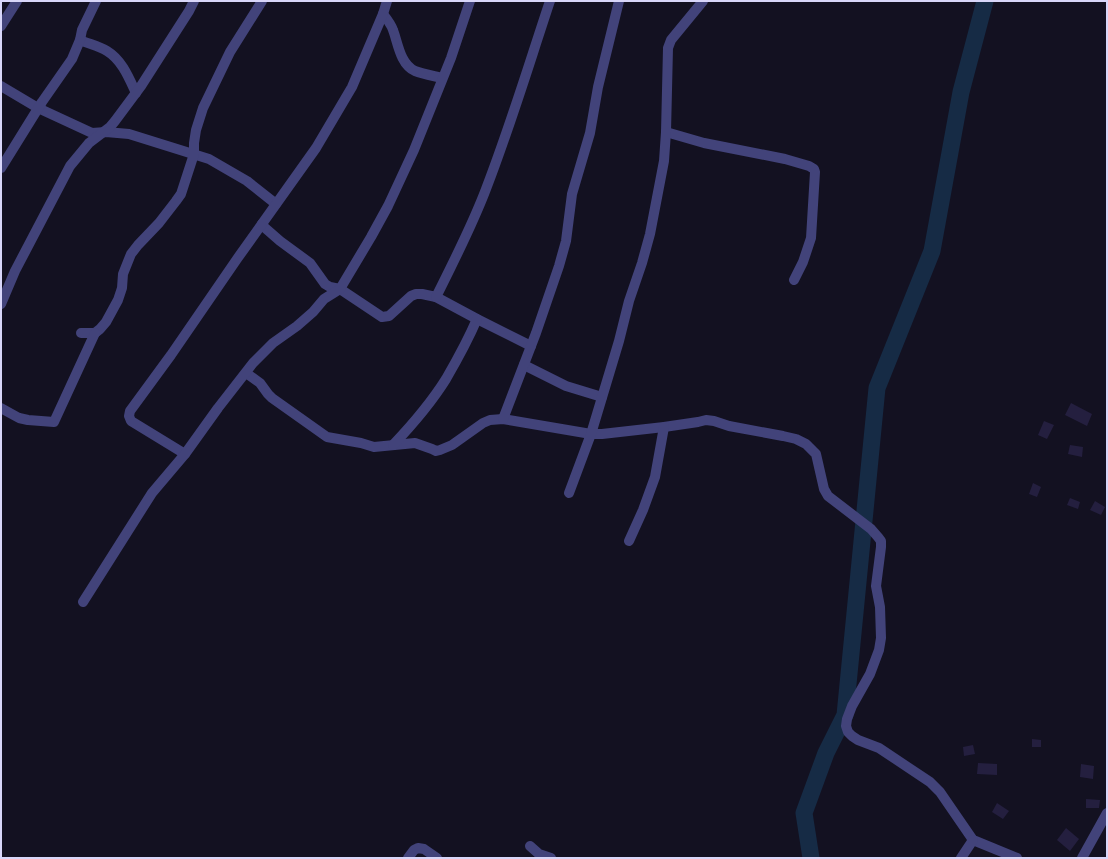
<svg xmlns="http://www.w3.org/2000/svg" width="1108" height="859" font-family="'Noto Sans',sans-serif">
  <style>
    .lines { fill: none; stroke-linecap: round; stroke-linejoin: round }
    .river { stroke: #162b45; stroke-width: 17 }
    .building { fill: #241f3f }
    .minor { stroke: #42437a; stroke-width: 10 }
  </style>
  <rect width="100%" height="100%" fill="#131121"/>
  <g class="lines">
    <path class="river" d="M811 858 804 813 826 753 845 715 877 388 932 251 961 92 985 1"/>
  </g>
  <g class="building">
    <path d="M1071 403 1092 414 1087 426 1065 415Z"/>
    <path d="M1044 421 1054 425 1047 439 1038 435Z"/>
    <path d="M1070 445 1083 447 1082 457 1068 454Z"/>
    <path d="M1033 483 1041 487 1037 497 1029 494Z"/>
    <path d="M1070 498 1080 502 1078 509 1067 505Z"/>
    <path d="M1095 501 1105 507 1101 515 1090 510Z"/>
    <path d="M1032 739 1041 740V747H1032Z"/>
    <path d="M973 745 975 754 964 756 963 747Z"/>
    <path d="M978 763 997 764V775L977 774Z"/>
    <path d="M1081 764 1094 766 1093 779 1080 777Z"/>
    <path d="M1086 799 1100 800 1099 808H1086Z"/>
    <path d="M997 803 1009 811 1003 819 992 812Z"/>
    <path d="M1066 828 1079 839 1070 851 1057 840Z"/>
  </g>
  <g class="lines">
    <g class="minor">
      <path d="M383 14C387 19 391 24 393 30 398 43 400 64 415 71 423 74 434 76 442 78"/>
      <path d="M1 26 17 1"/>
      <path d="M80 40C89 44 99 46 107 51 122 60 129 78 136 93"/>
      <path d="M1 86 38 108 92 133 106 132 129 134 209 159 247 181 276 204"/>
      <path d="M666 132 704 143 785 159 809 166 814 169 815 172 811 238 803 262 794 280"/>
      <path d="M1 168 42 102 72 59 80 40 82 30 96 1"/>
      <path d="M262 224 264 227 280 241 310 263 325 284 330 287 340 289 382 317 389 316 411 296 416 294H422L436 297 477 319 531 346"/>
      <path d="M436 297C454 261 472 226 486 189 510 127 529 64 550 1"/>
      <path d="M1 304 15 271 70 166 89 143 110 127 115 121 141 86 189 11 194 1"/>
      <path d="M81 333H95L100 329 106 322 118 300 122 288 123 274 131 254 138 245 159 223 176 201 181 194 194 154V143L196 130 203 108 230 52 262 1"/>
      <path d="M524 365 566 386 602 397"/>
      <path d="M246 373 260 383 268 394 272 398 327 437 361 443 374 447 415 443 432 449 436 451 440 450 452 445 483 423 490 420 503 419 591 434H602L664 427 698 422 706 420 714 421 729 426 783 436 796 439 806 444 816 454 824 489 828 496 871 529 878 537 881 541V547L876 586 880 607 881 638 879 650 870 674 852 706 847 719 846 726 848 732 852 736 858 740 879 748 930 782 940 792 973 840 1017 858"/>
      <path d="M1 408 19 418 28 420 54 422 95 333"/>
      <path d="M503 419 536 333 559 266 566 241 572 194 590 133 598 87 619 1"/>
      <path d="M393 445C412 425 431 403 446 379 457 360 468 340 477 319"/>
      <path d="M185 454 131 421 129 416 130 411 171 355 237 259 316 148 352 87 383 14 387 1"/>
      <path d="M569 493 591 434 619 341 629 301 642 263 650 234 664 161 666 132 668 48 671 40 703 1"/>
      <path d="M629 541 643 510 655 477 664 427"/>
      <path d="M83 602 152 493 185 454 218 408 253 363 273 343 297 326 313 312 324 299 340 289 371 237 388 206 414 150 451 58 470 1"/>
      <path d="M530 846 539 854 551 858"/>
      <path d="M408 858 414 850 418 848 424 849 437 858"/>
      <path d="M961 858 973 840"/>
      <path d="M1082 858 1107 813"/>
    </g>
  </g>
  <rect width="1108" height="859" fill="none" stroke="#d8d6f9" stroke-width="4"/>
</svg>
